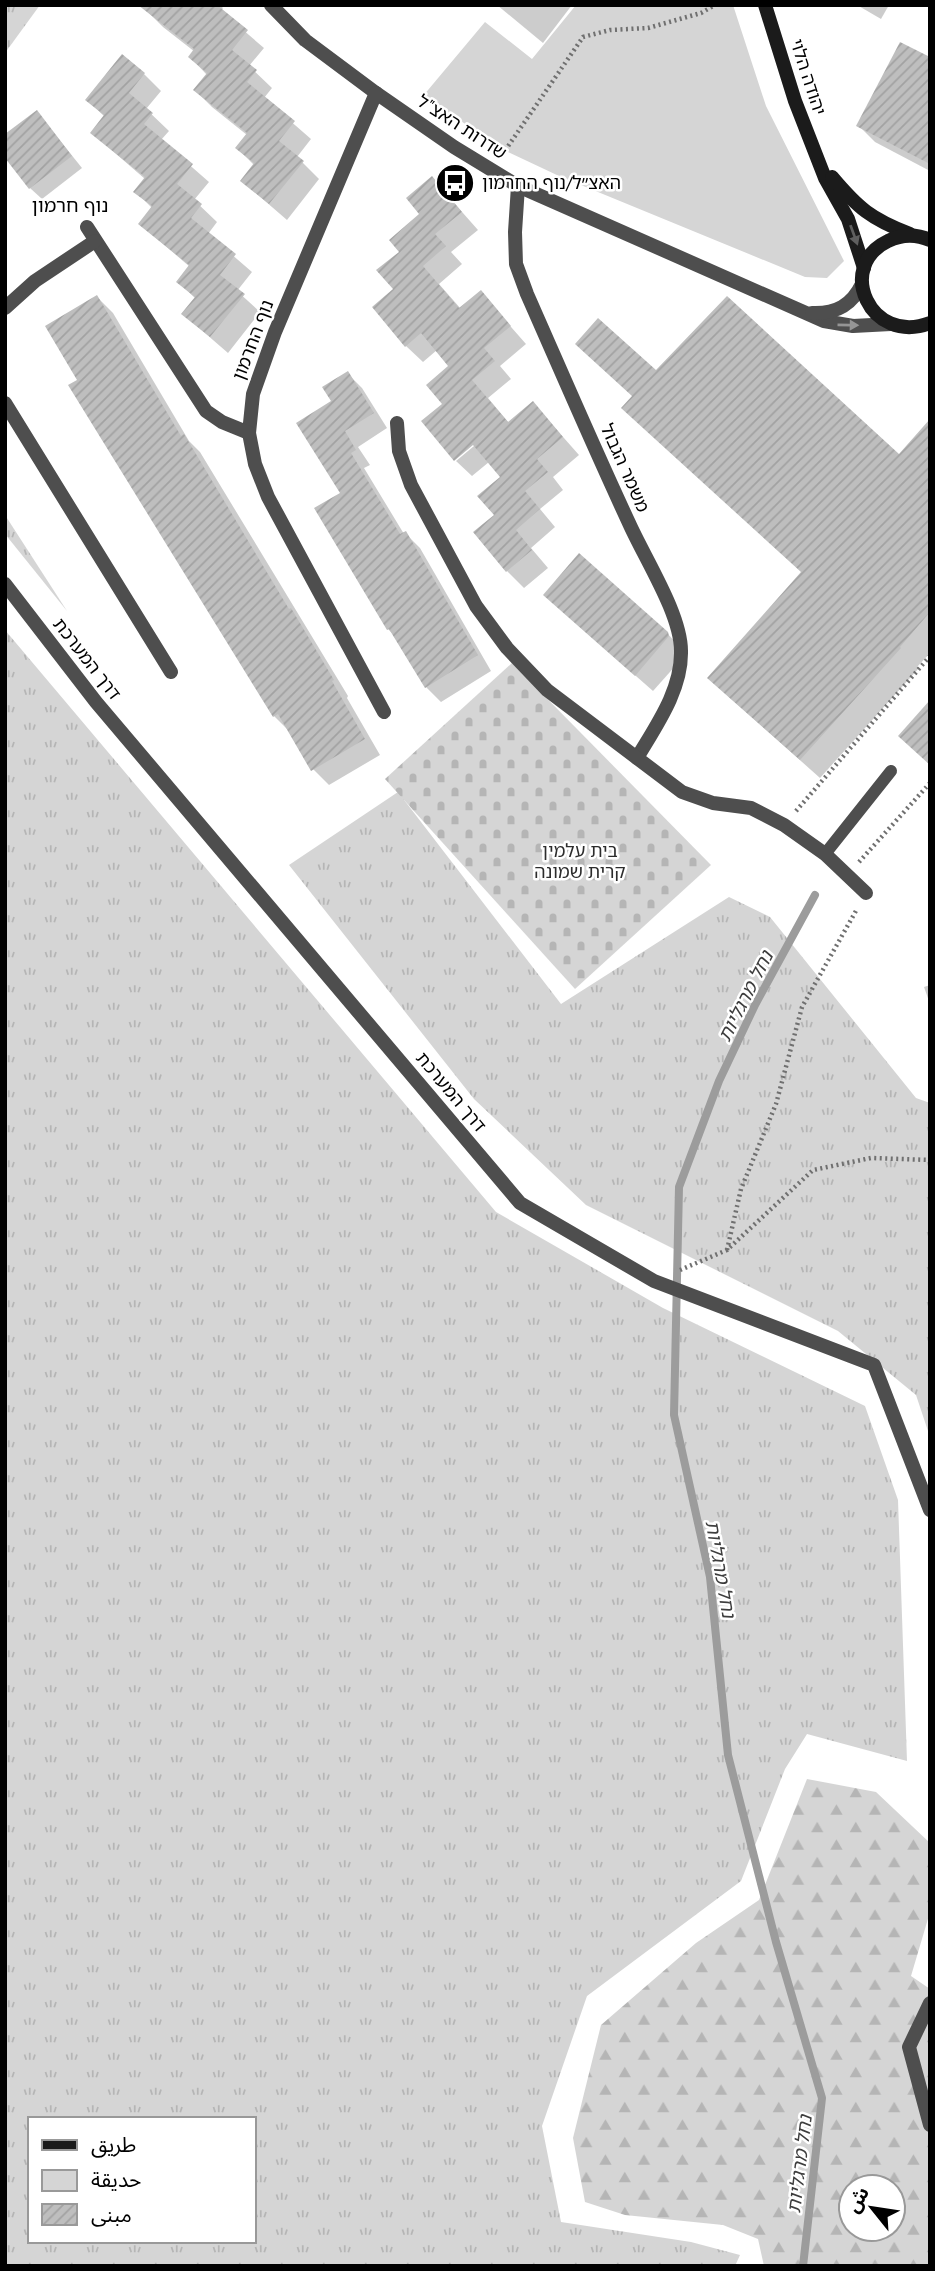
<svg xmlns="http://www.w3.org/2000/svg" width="935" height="2271" font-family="'PT Sans','Noto Sans Arabic','Noto Sans Hebrew',sans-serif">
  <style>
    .grass { fill: url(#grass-tufts); fill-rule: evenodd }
    .forest { fill: url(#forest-firs); fill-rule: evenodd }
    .cemetery { fill: url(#cemetery-stones) }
    .green { fill: #d5d5d5 }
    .shadow { fill: #0003 }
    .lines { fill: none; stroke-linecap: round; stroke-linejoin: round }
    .stream { stroke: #9c9c9c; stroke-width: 8 }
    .building { fill: url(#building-hatch) }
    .path { stroke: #707070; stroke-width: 4.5; stroke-dasharray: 2 3.5; stroke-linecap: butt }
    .lane { stroke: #4e4e4e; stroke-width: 12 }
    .street { stroke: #4e4e4e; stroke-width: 14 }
    .secondary { stroke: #1b1b1b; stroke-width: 14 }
    .oneway { fill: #5f5f5f }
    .oneway2 { fill: #959595 }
    .labels { text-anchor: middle; stroke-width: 5; stroke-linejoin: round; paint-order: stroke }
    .street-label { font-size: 18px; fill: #000; stroke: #fff }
    .poi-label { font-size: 18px; fill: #000; stroke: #fff; text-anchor: start }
    .park-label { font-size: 18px; fill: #2c2c2c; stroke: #fff }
    .neighbourhood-label { font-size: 19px; fill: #000; stroke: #fff }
    .water-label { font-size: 19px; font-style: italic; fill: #3d3d3d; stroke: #fff }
  </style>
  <defs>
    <pattern id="grass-tufts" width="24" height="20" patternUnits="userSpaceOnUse" patternTransform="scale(1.75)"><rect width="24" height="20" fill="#d5d5d5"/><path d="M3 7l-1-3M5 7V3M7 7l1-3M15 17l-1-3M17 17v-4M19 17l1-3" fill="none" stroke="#b5b5b5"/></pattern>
    <pattern id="forest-firs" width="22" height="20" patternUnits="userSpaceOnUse" patternTransform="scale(1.75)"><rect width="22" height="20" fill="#d5d5d5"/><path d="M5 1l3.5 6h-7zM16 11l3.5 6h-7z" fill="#b5b5b5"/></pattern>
    <pattern id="cemetery-stones" width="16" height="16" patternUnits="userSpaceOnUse" patternTransform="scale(1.75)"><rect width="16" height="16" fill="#d5d5d5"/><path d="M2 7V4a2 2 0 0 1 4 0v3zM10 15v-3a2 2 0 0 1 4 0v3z" fill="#b5b5b5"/></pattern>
    <pattern id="building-hatch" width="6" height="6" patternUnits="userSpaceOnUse" patternTransform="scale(1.75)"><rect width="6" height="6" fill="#bebebe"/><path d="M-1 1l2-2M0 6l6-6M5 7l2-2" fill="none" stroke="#a2a2a2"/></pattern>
  </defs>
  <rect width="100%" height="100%" fill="#fff"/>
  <g class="grass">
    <path d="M5 5H40L5 53Z"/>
    <path d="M5 515 67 611 5 534Z"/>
    <path d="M5 630 496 1212 663 1308 865 1406 898 1500 907 1761 807 1734 785 1769 741 1881 587 1996 542 2126 561 2222 691 2242 740 2255 735 2266H5ZM30 2119H254V2241H30Z"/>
    <path d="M398 792 561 1004 729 897 770 917 916 1098 930 1103V1437L916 1395 838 1331 586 1205 474 1099 289 865Z"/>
  </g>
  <path class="forest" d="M807 1779 876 1792 930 1843V1912L911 1976 930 1989V2266H764L758 2239 723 2225 625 2215 585 2202 573 2138 601 2025 696 1943 759 1900ZM851 2187H893V2229H851Z"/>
  <path class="cemetery" d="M512 663 711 865 575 989 385 779Z"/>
  <path class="green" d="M576 5H733L766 106 844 261 827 278 805 277 559 176 506 151 423 96 485 22 532 59Z"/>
  <g class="shadow">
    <path d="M150 5H220L223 8 221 11 264 48 249 66 272 88 264 98 311 139 297 157 319 179 287 220 242 181 254 165 237 148 247 135 212 107 195 90 207 75 190 57 195 52 163 27 146 10Z"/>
    <path d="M497 5H572L543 43Z"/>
    <path d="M857 5H889L881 19Z"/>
    <path d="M930 59V171L875 142 858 125Z"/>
    <path d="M144 74 161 91 146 109 169 131 161 140 209 182 194 200 217 222 208 234 252 272 237 291 260 312 228 353 183 314 196 299 178 282 190 267 140 224 152 208 135 191 145 179 92 133 105 117 87 100Z"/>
    <path d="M37 112 82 168 42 199 30 188Z"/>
    <path d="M432 178 478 230 451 252 462 264 439 284 461 309 481 293 526 344 500 366 511 379 488 398 509 423 533 403 579 455 553 477 563 490 540 509 555 527 531 548 548 568 524 588 507 571 496 515 502 477 489 462 472 476 456 461 480 441 444 404 451 366 437 350 423 362 406 346 395 290 401 252 422 214Z"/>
    <path d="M97 297 113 313 189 441 200 452 348 696 347 698 380 755 329 785 313 769 290 732 274 716 80 380Z"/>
    <path d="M656 372 900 456 930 422V653L917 667 919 668 820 778 728 696 803 573Z"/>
    <path d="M347 373 362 388 387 428 358 447 370 465 364 468 404 534 405 533 420 548 491 671 441 702 426 687 397 638 388 629 342 493 333 402Z"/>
    <path d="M562 611 667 633 686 654 653 691Z"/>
    <path d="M930 985V1004L924 987Z"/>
  </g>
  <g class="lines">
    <path class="stream" d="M803 2266 822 2098 776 1942 728 1755 710 1577 674 1415 679 1187 719 1081 755 1005 815 895"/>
  </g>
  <g class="building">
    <path d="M138 5H217L248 30 232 50 257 70 247 82 295 121 279 141 304 161 269 204 240 181 254 163 235 148 247 133 193 90 207 73 188 57 194 49Z"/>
    <path d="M900 42 930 57V164L856 126Z"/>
    <path d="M122 54 145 73 129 93 153 113 144 124 193 164 177 184 202 204 191 218 236 254 220 275 245 294 210 337 181 314 195 297 176 282 189 265 138 224 152 206 133 192 145 177 90 133 104 115 85 100Z"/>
    <path d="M37 110 72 156 29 189 5 158V134Z"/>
    <path d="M432 176 462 212 435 234 446 246 423 266 459 308 481 290 511 326 484 348 495 361 472 380 508 422 533 401 563 437 537 459 548 472 525 491 540 509 516 530 532 550 506 572 473 532 494 515 477 496 500 477 473 445 454 461 421 421 442 404 426 385 448 366 421 333 405 347 372 307 393 289 376 270 399 252 389 240 419 214 406 198Z"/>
    <path d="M97 295 181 436 184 434 289 609 291 608 334 680 332 681 365 739 311 771 278 714 273 717 68 385 77 380 45 326Z"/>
    <path d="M727 296 899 454 930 419V612L900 647 901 648 800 760 707 678 801 572 621 408 632 396 575 344 598 318 656 370Z"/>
    <path d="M348 371 374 413 345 431 356 450 351 453 400 534 406 531 478 655 425 688 389 629 387 630 314 508 340 493 296 423 331 401 322 387Z"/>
    <path d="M579 553 668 632 669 636 635 676 543 595Z"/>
    <path d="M930 700V765L898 736Z"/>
  </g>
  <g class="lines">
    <g class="path">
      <path d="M502 155 583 37 610 30 648 28 701 13 715 5"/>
      <path d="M796 811 930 656"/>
      <path d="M859 862 930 783"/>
      <path d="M727 1250 741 1189 776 1104 802 1007 857 909"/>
      <path d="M680 1270 727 1250 813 1170 871 1158 930 1160"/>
    </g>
    <path class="lane" d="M825 854 891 771"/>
    <g class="street">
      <path d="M271 5 305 40 376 93 454 147 518 186 824 321 853 326 891 324"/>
      <path d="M376 93 275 332 253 394 249 433 255 464 268 497 384 712"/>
      <path d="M518 186 515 232 516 264 527 294C561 371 594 448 629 523 645 559 681 614 681 651 682 690 656 726 637 758"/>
      <path d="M87 227 206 411 222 422 249 433"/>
      <path d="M5 308 35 281 95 241"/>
      <path d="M812 313C836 314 852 305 862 284"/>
      <path d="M5 403 171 672"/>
      <path d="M397 423 399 451 411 485 476 606 507 648 547 690 682 792 713 803 751 808 784 825 825 854 866 893"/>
      <path d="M5 584 96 702 520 1203 654 1281 874 1365 930 1510"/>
      <path d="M930 2003 909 2047 930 2125"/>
    </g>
    <g class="secondary">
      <path d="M765 5 795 101 825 178 848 219 864 268"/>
      <path d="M832 177C858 208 871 219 910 234"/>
      <path d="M930 240C916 234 902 234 888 241 835 266 870 346 930 323"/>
    </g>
  </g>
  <defs><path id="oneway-solid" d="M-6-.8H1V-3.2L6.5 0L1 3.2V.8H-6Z" transform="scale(1.75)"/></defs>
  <use class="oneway" href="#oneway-solid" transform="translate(854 235) rotate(70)"/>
  <use class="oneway2" href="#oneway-solid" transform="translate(848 325) rotate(1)"/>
  <defs>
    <g id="bus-disc" transform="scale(2.0125)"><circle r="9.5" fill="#000" stroke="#fff"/><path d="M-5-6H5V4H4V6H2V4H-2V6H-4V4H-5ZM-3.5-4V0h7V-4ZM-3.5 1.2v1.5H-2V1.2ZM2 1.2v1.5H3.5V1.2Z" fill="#fff"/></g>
  </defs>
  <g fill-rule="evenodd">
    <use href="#bus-disc" x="455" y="183"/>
  </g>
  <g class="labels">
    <g class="street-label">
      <text transform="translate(808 77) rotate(72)" y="6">יהודה הלוי</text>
      <text transform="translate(462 127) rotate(33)" y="6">שדרות האצ"ל</text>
      <text transform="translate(253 340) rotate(-69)" y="6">נוף החרמון</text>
      <text transform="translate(625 468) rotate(66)" y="6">משמר הגבול</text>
      <text transform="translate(87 659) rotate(52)" y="6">דרך המערכת</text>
      <text transform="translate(451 1092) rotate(50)" y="6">דרך המערכת</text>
    </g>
    <g class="poi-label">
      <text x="482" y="189">האצ״ל/נוף החרמון</text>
    </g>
    <g class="park-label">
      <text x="580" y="857">בית עלמין<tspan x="580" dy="21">קרית שמונה</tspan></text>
    </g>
    <g class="neighbourhood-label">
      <text x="70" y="212">נוף חרמון</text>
    </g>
    <g class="water-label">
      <text transform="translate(745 996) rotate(-63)" y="7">נחל מרגליות</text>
      <text transform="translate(721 1569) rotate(80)" y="7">נחל מרגליות</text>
      <text transform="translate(799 2164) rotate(-83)" y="7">נחל מרגליות</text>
    </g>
  </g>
  <rect width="935" height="2271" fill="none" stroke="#000000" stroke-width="14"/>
  <rect x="28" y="2117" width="228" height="126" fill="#ffffff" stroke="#999999" stroke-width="2"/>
  <rect x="42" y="2140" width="35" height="10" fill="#1b1b1b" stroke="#999999" stroke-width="2"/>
  <text x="91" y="2152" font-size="21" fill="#000000">طريق</text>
  <rect x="42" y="2170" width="35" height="21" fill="#d5d5d5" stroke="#999999" stroke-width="2"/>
  <text x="91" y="2187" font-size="21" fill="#000000">حديقة</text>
  <rect x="42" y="2204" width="35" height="21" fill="url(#building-hatch)" stroke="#999999" stroke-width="2"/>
  <text x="91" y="2222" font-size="21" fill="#000000">مبنى</text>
  <g transform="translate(872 2208) rotate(300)"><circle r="33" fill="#ffffff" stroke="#999999" stroke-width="2"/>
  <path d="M0-5L12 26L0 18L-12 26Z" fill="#000000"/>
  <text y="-10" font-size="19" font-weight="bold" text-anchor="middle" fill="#000000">ش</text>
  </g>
</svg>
